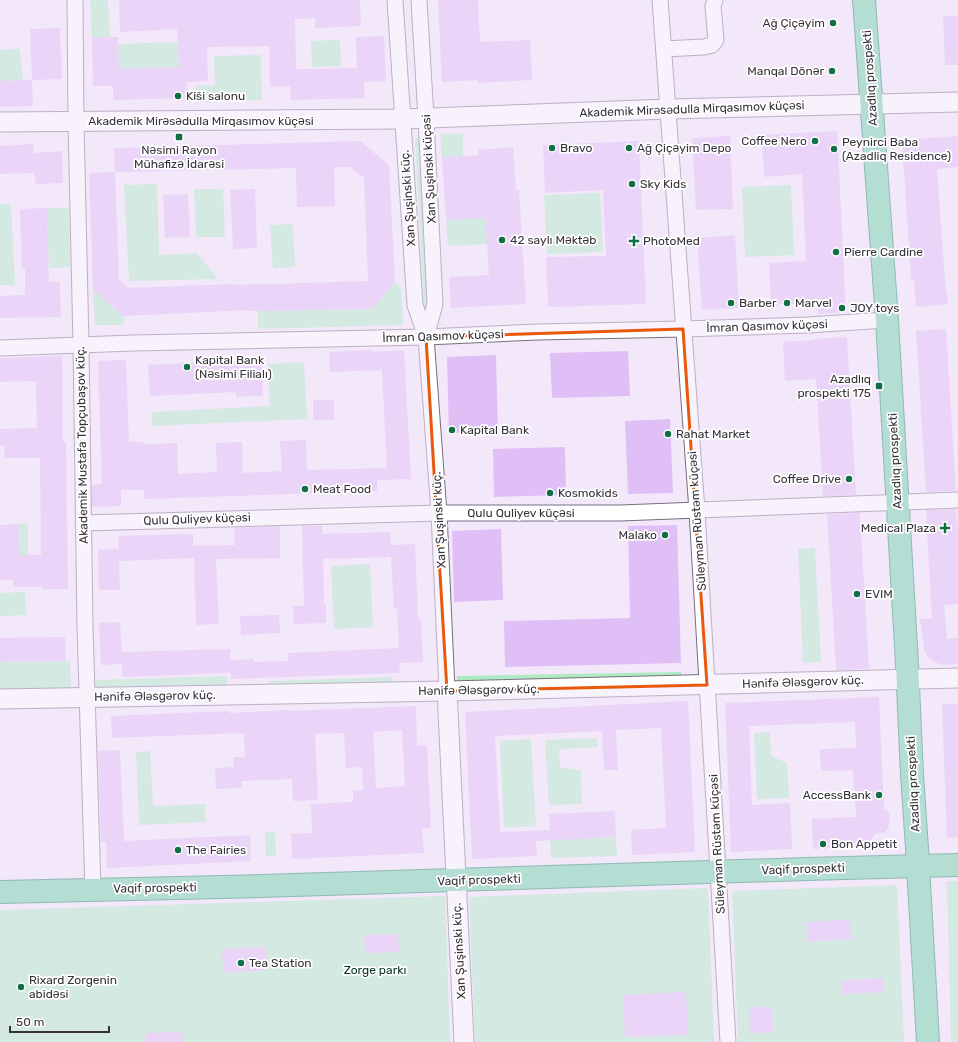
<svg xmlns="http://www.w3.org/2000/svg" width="958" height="1042" font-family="Rubik,sans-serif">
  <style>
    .green { fill: #afeac5 }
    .building { fill: #dfbff5; fill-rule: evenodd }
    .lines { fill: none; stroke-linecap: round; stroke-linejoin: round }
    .minor-casing { stroke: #776f7e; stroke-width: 17 }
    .tertiary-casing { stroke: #776f7e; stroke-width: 21 }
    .primary-casing { stroke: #16855a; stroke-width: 24 }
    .minor { stroke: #fff; stroke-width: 15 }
    .tertiary { stroke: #fff; stroke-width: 19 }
    .primary { stroke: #69d0a7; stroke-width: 22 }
    .marked { fill: none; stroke: #e8590c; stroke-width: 3; stroke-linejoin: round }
    .poi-dot { fill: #106f44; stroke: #fff; stroke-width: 1.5 }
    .labels { text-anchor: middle; stroke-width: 3.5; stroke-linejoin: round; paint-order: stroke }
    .poi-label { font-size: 12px; fill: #363239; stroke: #fff; text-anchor: start }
    .street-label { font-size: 12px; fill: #363239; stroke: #fff }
    .park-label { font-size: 12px; fill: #01331c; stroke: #fff }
  </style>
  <rect width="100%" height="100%" fill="#f3e8fa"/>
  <g class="green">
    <path d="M90 0H108L110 37H92Z"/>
    <path d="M340 40 341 66 312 67 311 41Z"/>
    <path d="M178 42 179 67 119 69 118 44Z"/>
    <path d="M20 49 23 80 0 81V50Z"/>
    <path d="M261 55 262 100 195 102V86L215 85 214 56Z"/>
    <path d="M463 133V156L442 157 440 134Z"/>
    <path d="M415 138H420L428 307H424Z"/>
    <path d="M157 184 159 255 197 253 218 279 129 281 124 185Z"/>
    <path d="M791 185 794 255 745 257 742 187Z"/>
    <path d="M194 189H223L225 237H196Z"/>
    <path d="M600 193 603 252 547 254 544 195Z"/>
    <path d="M0 204H11L15 285H0Z"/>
    <path d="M47 208H69L70 267 49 268Z"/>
    <path d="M485 212 487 244 448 246 446 220 467 219V213Z"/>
    <path d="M293 224 295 267 273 268 270 225Z"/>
    <path d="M395 282 401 287 403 325 258 329V311L372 309Z"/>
    <path d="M93 289 123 316 124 325H95Z"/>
    <path d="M304 362 307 419 152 426V412L270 406 268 364Z"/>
    <path d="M19 524H28V555H0V542H20Z"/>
    <path d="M815 548 821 662 803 663 798 549Z"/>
    <path d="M370 564 373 627 334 629 331 566Z"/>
    <path d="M25 592 26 615 0 616V593Z"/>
    <path d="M70 661 71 688 0 689V662Z"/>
    <path d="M681 672V676L457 681V676Z"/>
    <path d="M227 676V687L96 691V680Z"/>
    <path d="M392 677 393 683 269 687V681Z"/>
    <path d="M770 732 771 756 787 763 789 798 757 799 754 733Z"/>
    <path d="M597 738 598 747 559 749 560 767 581 771 582 804 549 805 545 740Z"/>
    <path d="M531 739 536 826 504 828 500 741Z"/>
    <path d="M150 751 153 806 205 804 206 822 139 825 136 752Z"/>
    <path d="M275 831 276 856H266L265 832Z"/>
    <path d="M616 837 617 856 551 858 550 840Z"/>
    <path d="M947 881H958V1042H951Z"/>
    <path d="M897 885 904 1042H738L732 891Z"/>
    <path d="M708 888 714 1042H475L469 897Z"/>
    <path d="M445 896 450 1042H0V910Z"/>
  </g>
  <g class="building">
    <path d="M119 0H360L361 26 315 28V18L295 19 296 69 357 68 356 37 384 36 386 81 364 82 365 98 291 100 290 86 270 87 269 46 207 47 208 81 186 82 187 98 113 100V86H93L92 37H118L119 69 179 67 177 29 120 32Z"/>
    <path d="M438 0H478L480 42 530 40 532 80 477 83V80L442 82Z"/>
    <path d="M943 16H958V65H945Z"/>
    <path d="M60 28 62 79 32 80 30 29Z"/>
    <path d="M32 80 33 106 0 107V81Z"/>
    <path d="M837 131 846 312 818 314 817 303 771 305 769 263 806 261 802 174 764 177 762 135Z"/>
    <path d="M730 136 733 209 696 210 692 138Z"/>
    <path d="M958 136V167L937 169 946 294H947L948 304 916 307 914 279H911L902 140Z"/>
    <path d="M360 141 389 165 395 282 372 309 258 311H249V310L123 316 93 289 89 173 115 172 114 148ZM334 167H350L364 178 368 281 235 285V284L128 288 119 279 115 172 296 168 297 207 335 206Z"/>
    <path d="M639 141 646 304 548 307 546 257 606 256 603 190 545 193 543 145Z"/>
    <path d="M33 144 34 153 62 151 63 183 36 184 34 173 0 174V146Z"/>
    <path d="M513 147 516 190H519L526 304 451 308 449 277 489 275 487 244 485 218 446 220 442 157 479 155 478 150Z"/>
    <path d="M255 189 257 248 233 249 230 190Z"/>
    <path d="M188 194 190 237 165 238 163 195Z"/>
    <path d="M47 208 49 282H60L61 317 0 318V296L25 295V268L22 269 20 209Z"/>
    <path d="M735 235 739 308 702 310 697 238Z"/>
    <path d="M946 329 956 491 926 492 916 331Z"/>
    <path d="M847 337 856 495 823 496 816 379 785 381 783 342 814 340V339Z"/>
    <path d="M372 350V352L404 350 411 479 377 480V491L145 499 144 490H121V506L92 507V485L102 484 98 361 126 360 129 442H143V444L177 443 178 474 217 472 216 443 242 442 243 473 282 471 280 441 306 440 307 470 387 468 382 370 330 372 329 352Z"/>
    <path d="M628 351 630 396 552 398 550 353Z"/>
    <path d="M496 355 498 431 449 433 447 357Z"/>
    <path d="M62 356 63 442H66L68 589H42V587H13V580H0V525L19 524 20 555H41L40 458H5L4 445 0 446V429L37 428 36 381 0 382V358Z"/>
    <path d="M228 361V364L262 362 263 396 236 397V392L150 396 148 365Z"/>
    <rect x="313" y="400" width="21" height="20"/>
    <path d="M670 419 673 493 628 494 625 421Z"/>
    <path d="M565 447 566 495 494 497 493 449Z"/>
    <path d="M956 509 958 535V604L944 605 947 639 958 638V664L942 665 933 661 927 656 924 649 920 619H932L926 510Z"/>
    <path d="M860 513 869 669 836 670 827 514Z"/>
    <path d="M677 525 681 663 505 667 504 621 630 618 628 526Z"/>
    <path d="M280 526V558L216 559 219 624 196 625 194 558 119 561 120 590H99L98 550 119 549 118 536 193 534V546L235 545 234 528Z"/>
    <path d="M302 526H322V534L390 532 391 545 415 544 418 619H421L423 662 399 663 400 673 231 679V673L122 677V664L101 665 99 623 120 622 122 652 230 649V660L254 659V662L288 661V653L399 648 397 608 394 609 391 557 323 559 324 605H326V623L294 624 293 606H304Z"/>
    <path d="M501 529 503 600 454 602 452 531Z"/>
    <path d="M279 615 280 633 241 635 240 616Z"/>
    <path d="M65 637 66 661 0 662V638Z"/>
    <path d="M879 697 884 809 888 812 890 816V820L888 829 885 832 875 834 868 843 860 846 813 849 812 819 856 817 853 770 821 771 820 749 856 748 855 722 749 726 752 805 790 803 792 849 731 852 725 703Z"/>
    <path d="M688 701 695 852 632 855 631 830 666 828 661 728 616 730 618 770H604L602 731 495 736 500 832 550 830 549 814 615 811 616 837 536 841 537 856 472 859 465 712Z"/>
    <path d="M942 704H958V837L947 838Z"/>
    <path d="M416 706 417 746 427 745 431 828H422L424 853 292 859 291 834 312 833 311 804 353 802V790H363L362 767 346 768 344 733 315 734 318 800 293 801 292 779 241 781 242 788 216 789 215 768 234 767 233 757H245L244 733 112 738 111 716 229 711V713L290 710V711ZM402 730 405 786 376 788 373 732Z"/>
    <path d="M120 750 124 841 250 835 251 861 107 868 106 842H101L98 751Z"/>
    <path d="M850 919 851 939 807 942 806 922Z"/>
    <path d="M398 934 399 952 365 953 364 935Z"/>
    <path d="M266 947 267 970 223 973 222 949Z"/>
    <path d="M883 978 884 992 842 994V980Z"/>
    <path d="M686 992 688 1035 625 1037 623 995Z"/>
    <path d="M750 1007H772L773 1032 750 1033Z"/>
    <path d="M182 1032 183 1042H146V1033Z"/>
  </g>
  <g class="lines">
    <g class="minor-casing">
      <g id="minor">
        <path d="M75 0 76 121 81 345 85 626 93 890"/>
        <path d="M395 0 415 305 426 337 439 513 447 691"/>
        <path d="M419 0 426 118 435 304 426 337"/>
        <path d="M660 0 697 511 728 1042"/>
        <path d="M664 49 704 47 712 45 716 40 713 6 715 0"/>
        <path d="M0 348 133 343 426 337 538 332 683 329 807 325 887 320"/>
        <path d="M83 523 439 513H620L958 500"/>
      </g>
    </g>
    <g class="tertiary-casing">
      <g id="tertiary">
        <path d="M0 122 403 119 668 109 958 102"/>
        <path d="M447 691 464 1042"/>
        <path d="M0 699 447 691 958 678"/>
      </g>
    </g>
    <g class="primary-casing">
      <g id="primary">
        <path d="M864 0 887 320 907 664 912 775 917 848 928 1042"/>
        <path d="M0 892 262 886 807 869 958 865"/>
      </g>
    </g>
    <use href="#minor" class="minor"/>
    <use href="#tertiary" class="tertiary"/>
    <use href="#primary" class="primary"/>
  </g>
  <path d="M0 0H958V1042H0ZM683 329 707 685 447 691 426 337Z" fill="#f3e8fa" fill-opacity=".55" fill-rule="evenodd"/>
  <path class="marked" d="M683 329 707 685 447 691 426 337Z"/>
  <g class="poi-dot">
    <circle cx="833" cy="23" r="4"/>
    <circle cx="832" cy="71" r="4"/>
    <circle cx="178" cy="96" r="4"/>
    <rect x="175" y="133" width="8" height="8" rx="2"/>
    <circle cx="815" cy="141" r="4"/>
    <circle cx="552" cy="148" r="4"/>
    <circle cx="629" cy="148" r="4"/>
    <circle cx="834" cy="149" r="4"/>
    <circle cx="632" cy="184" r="4"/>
    <circle cx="502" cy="240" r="4"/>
    <path d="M632 235h4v4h4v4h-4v4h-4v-4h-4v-4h4z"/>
    <circle cx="836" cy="252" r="4"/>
    <circle cx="731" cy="303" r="4"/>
    <circle cx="787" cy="303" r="4"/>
    <circle cx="842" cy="308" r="4"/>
    <circle cx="187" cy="367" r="4"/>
    <rect x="875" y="382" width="8" height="8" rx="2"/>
    <circle cx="452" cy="430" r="4"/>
    <circle cx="668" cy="434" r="4"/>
    <circle cx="849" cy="479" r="4"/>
    <circle cx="305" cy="489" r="4"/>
    <circle cx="550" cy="493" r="4"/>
    <path d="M943 522h4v4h4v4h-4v4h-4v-4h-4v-4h4z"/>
    <circle cx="665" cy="535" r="4"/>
    <circle cx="857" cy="594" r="4"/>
    <circle cx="879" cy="795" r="4"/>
    <circle cx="823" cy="844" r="4"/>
    <circle cx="178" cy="850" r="4"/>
    <circle cx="241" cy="963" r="4"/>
    <circle cx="21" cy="987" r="4"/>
  </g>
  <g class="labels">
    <g class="poi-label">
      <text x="825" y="27" text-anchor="end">Ağ Çiçəyim</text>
      <text x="824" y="75" text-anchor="end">Manqal Dönər</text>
      <text x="186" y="100">Kiši salonu</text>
      <text x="807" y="145" text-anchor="end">Coffee Nero</text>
      <text x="842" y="146">Peynirci Baba<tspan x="842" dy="14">(Azadliq Residence)</tspan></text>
      <text x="560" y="152">Bravo</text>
      <text x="637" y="152">Ağ Çiçəyim Depo</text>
      <text x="179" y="154" text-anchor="middle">Nəsimi Rayon<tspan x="179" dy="14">Mühafizə İdarəsi</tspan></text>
      <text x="640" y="188">Sky Kids</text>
      <text x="510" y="244">42 saylı Məktəb</text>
      <text x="643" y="245">PhotoMed</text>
      <text x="844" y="256">Pierre Cardine</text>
      <text x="739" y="307">Barber</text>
      <text x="795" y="307">Marvel</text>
      <text x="850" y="312">JOY toys</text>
      <text x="195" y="364">Kapital Bank<tspan x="195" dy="14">(Nəsimi Filialı)</tspan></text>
      <text x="871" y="383" text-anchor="end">Azadlıq<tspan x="871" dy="14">prospekti 175</tspan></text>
      <text x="460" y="434">Kapital Bank</text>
      <text x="676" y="438">Rahat Market</text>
      <text x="841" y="483" text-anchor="end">Coffee Drive</text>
      <text x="313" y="493">Meat Food</text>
      <text x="558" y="497">Kosmokids</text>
      <text x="936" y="532" text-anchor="end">Medical Plaza</text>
      <text x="657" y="539" text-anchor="end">Malako</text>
      <text x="865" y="598">EVIM</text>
      <text x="871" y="799" text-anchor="end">AccessBank</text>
      <text x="831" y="848">Bon Appetit</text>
      <text x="186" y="854">The Fairies</text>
      <text x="249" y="967">Tea Station</text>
      <text x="29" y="984">Rixard Zorgenin<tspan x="29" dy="14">abidəsi</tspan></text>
    </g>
    <g class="street-label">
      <text transform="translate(870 78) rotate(-94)" y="4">Azadlıq prospekti</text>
      <text transform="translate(692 109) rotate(-2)" y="4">Akademik Mirəsədulla Mirqasımov küçəsi</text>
      <text x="201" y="125">Akademik Mirəsədulla Mirqasımov küçəsi</text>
      <text transform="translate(429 169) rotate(-93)" y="4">Xan Şuşinski küçəsi</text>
      <text transform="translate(408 198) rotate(-94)" y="4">Xan Şuşinski küç.</text>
      <text transform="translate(767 326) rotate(-2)" y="4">İmran Qasımov küçəsi</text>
      <text transform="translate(443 336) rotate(-2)" y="4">İmran Qasımov küçəsi</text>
      <text transform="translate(82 445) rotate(-91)" y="4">Akademik Mustafa Topçubaşov küç.</text>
      <text transform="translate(895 461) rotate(-93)" y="4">Azadlıq prospekti</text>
      <text x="521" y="517">Qulu Quliyev küçəsi</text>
      <text transform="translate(197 519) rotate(-2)" y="4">Qulu Quliyev küçəsi</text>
      <text transform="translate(439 520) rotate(-93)" y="4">Xan Şuşinski küç.</text>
      <text transform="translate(697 521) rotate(-94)" y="4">Süleyman Rüstəm küçəsi</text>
      <text transform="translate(803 682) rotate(-2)" y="4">Hənifə Ələsgərov küç.</text>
      <text transform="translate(479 690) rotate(-1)" y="4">Hənifə Ələsgərov küç.</text>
      <text transform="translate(155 696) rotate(-1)" y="4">Hənifə Ələsgərov küç.</text>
      <text transform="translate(913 784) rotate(-93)" y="4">Azadlıq prospekti</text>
      <text transform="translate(717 844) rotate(-93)" y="4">Süleyman Rüstəm küçəsi</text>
      <text transform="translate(803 869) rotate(-2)" y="4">Vaqif prospekti</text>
      <text transform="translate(479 880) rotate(-2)" y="4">Vaqif prospekti</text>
      <text transform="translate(155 888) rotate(-1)" y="4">Vaqif prospekti</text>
      <text transform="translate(459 951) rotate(-93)" y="4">Xan Şuşinski küç.</text>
    </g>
    <g class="park-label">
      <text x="375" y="974">Zorge parkı</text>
    </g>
  </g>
  <path d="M10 1026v6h99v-6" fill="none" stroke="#363239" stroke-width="2"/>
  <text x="16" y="1026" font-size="12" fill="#363239" stroke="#ffffff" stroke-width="3" paint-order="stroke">50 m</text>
</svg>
